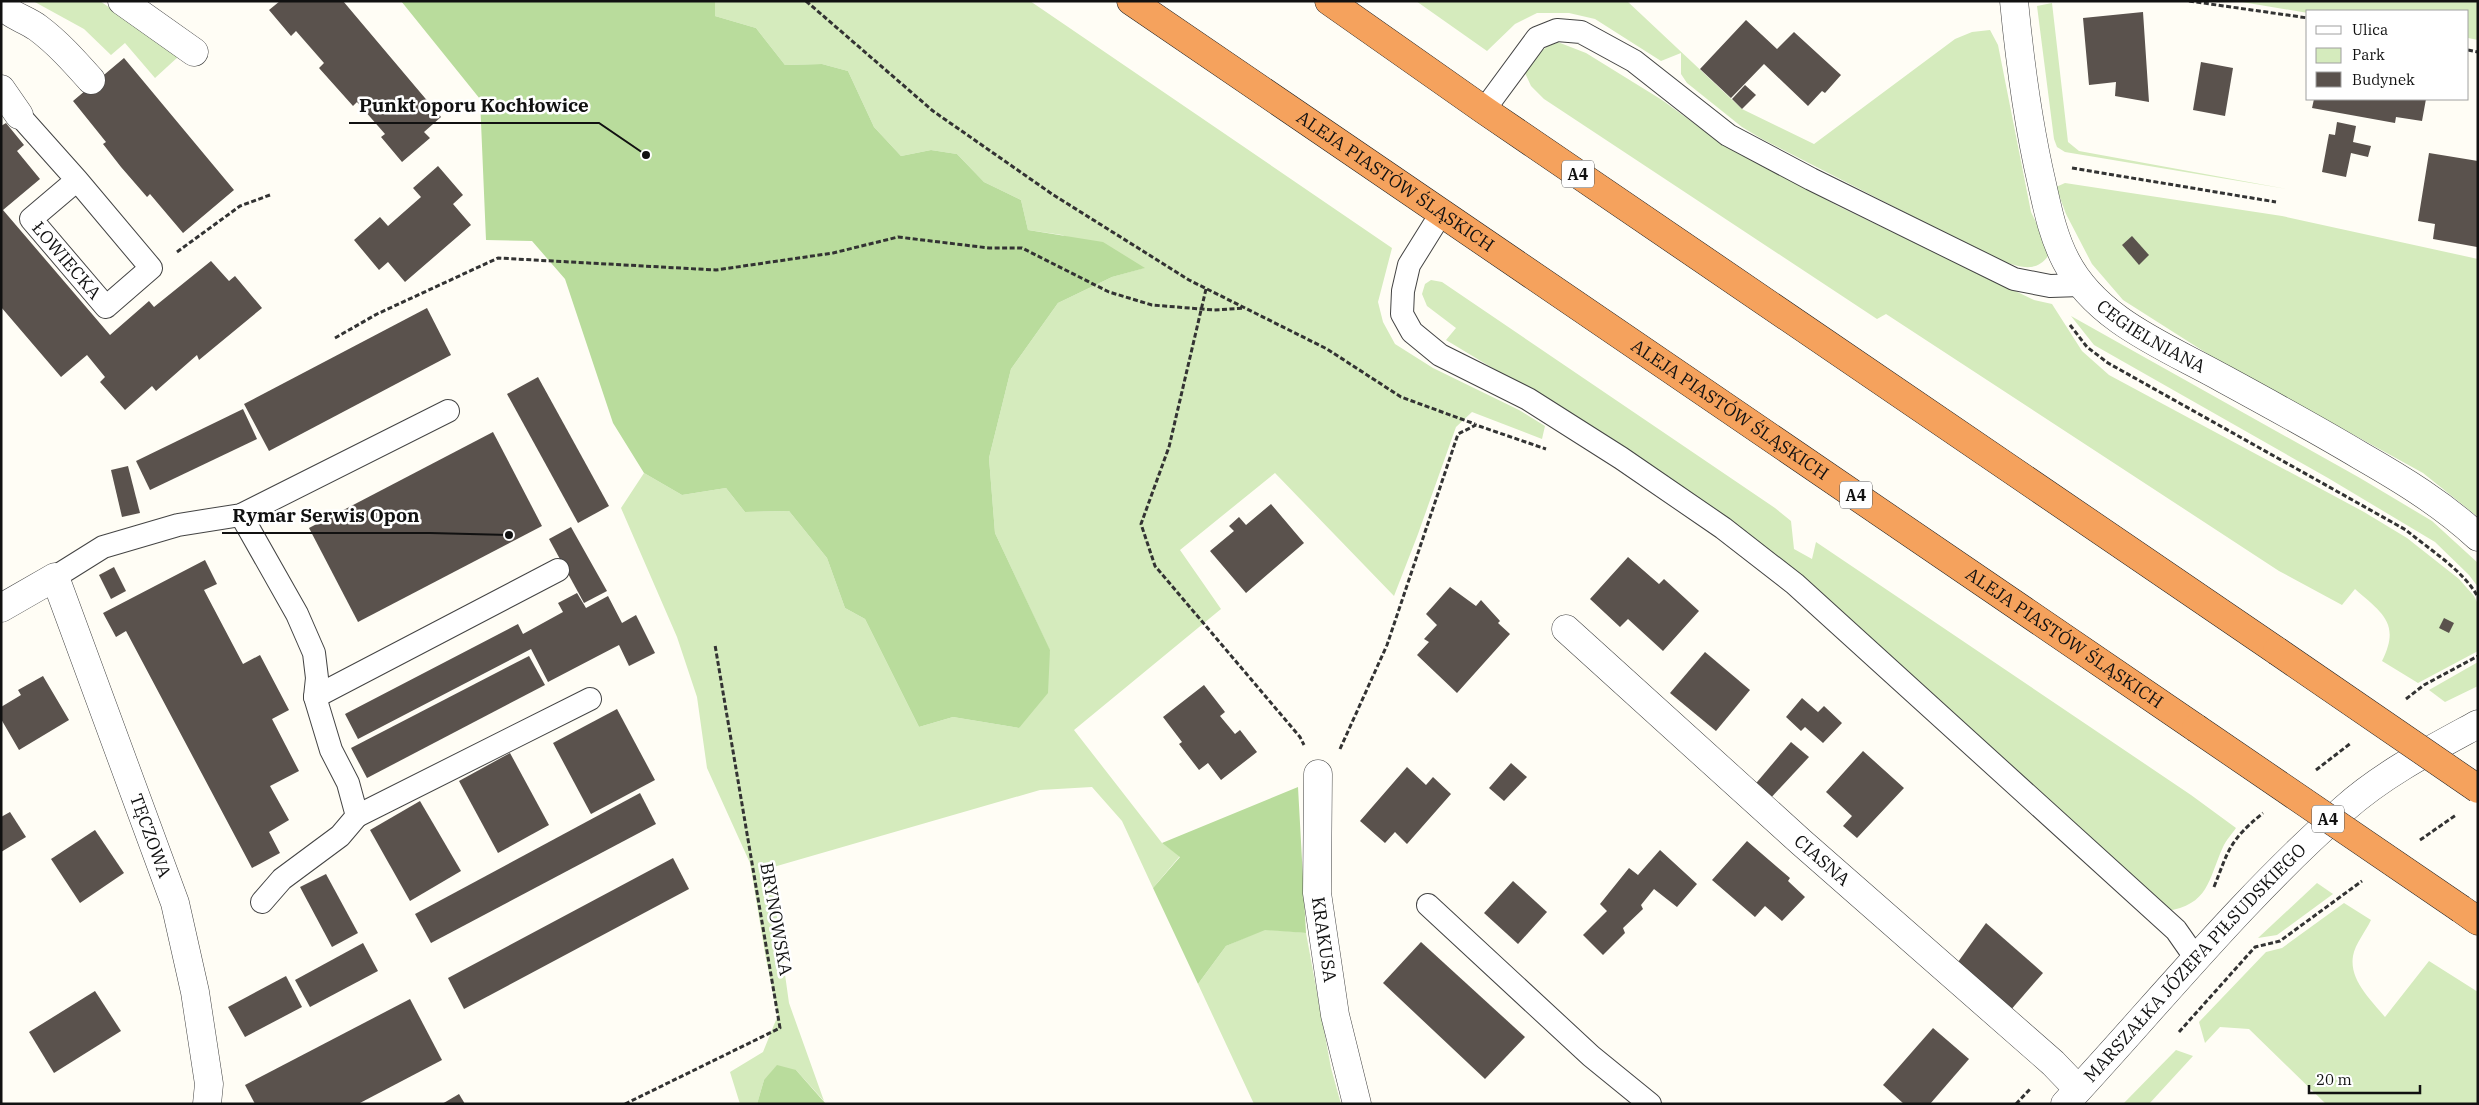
<svg xmlns="http://www.w3.org/2000/svg" width="2479" height="1105" font-family="'IBM Plex Serif',serif">
  <style>
    .green { fill: #d5ebbd }
    .forest { fill: #b9dc9c }
    .building { fill: #5a524d }
    .lines { fill: none; stroke-linecap: round; stroke-linejoin: round }
    .service-casing { stroke: #444; stroke-width: 24 }
    .minor-casing { stroke: #444; stroke-width: 29 }
    .tertiary-casing { stroke: #444; stroke-width: 29 }
    .motorway-casing { stroke: #222; stroke-width: 29 }
    .path { stroke: #333; stroke-width: 3; stroke-dasharray: 5 2.5; stroke-linecap: butt }
    .service { stroke: #fff; stroke-width: 22 }
    .minor { stroke: #fff; stroke-width: 28 }
    .tertiary { stroke: #fff; stroke-width: 28 }
    .motorway { stroke: #f5a25d; stroke-width: 28 }
    .motorway-bridge-casing { stroke: #222; stroke-width: 29; stroke-linecap: butt }
    .motorway-bridge { stroke: #f5a25d; stroke-width: 28 }
    .labels { text-anchor: middle; stroke-width: 5; stroke-linejoin: round; paint-order: stroke }
    .shield { fill: #fff; stroke: #585858; stroke-width: 1 }
    .shield-label { font-size: 16px; font-weight: bold; fill: #111 }
    .street-label { font-size: 18px; fill: #111; stroke: #fff }
    .leader { fill: none; stroke: #111; stroke-width: 2 }
    .callout-dot { fill: #111; stroke: #fff; stroke-width: 2 }
    .callout-label { font-size: 19px; text-anchor: middle; font-weight: bold; fill: #111; stroke: #fff; stroke-width: 5; stroke-linejoin: round; paint-order: stroke }
  </style>
  <rect width="100%" height="100%" fill="#fffdf5"/>
  <g class="green">
    <path d="M33 1H100L179 56 155 78 125 43 111 55 84 29Z"/>
    <path d="M715 1H1030L1392 248 1378 302 1383 322 1395 344 1433 368 1519 410 1545 426 1542 439 1472 412 1456 427 1418 534 1394 596 1275 473 1180 550 1221 609 1074 730 1162 843 1180 856 1153 888 1122 821 1092 787 1040 790 770 868 789 1003 824 1101 796 1070 764 1080 757 1104H740L730 1072 763 1052 778 1015 766 959 750 863 707 768 697 697 677 637 621 508 644 473 682 495 726 488 745 512 789 511 827 558 845 608 865 619 919 727 953 717 1019 728 1050 651 995 533 989 458 1011 369 1058 303 1112 277 1144 268 1062 235 1028 230 1021 200 984 182 957 154 931 150 901 156 874 127 848 71 822 64 785 65 756 28 715 16Z"/>
    <path d="M1416 1H1627L1742 109 1814 144 1955 39 1972 32 1990 30 1998 45 2031 212 2046 243 2048 256C2035 274 2019 266 2000 261L1762 139 1742 127 1687 83 1681 74V53L1661 61 1595 19 1569 13H1537L1515 24 1487 51Z"/>
    <path d="M2236 1H2478V40L2468 38V11L2308 13Z"/>
    <path d="M2052 3 2068 142 2079 151 2287 189 2065 152 2057 147 2054 139 2037 6Z"/>
    <path d="M1555 41 1586 53 1662 100 1714 138 1838 206 2034 300 2052 304 2082 351 2109 375 2364 512 2407 538 2459 579 2474 596 2478 604V651L2418 683 2382 661C2401 623 2382 613 2355 589L2342 605 2279 571 1886 314 1877 319 1544 99 1531 86 1525 73 1537 54Z"/>
    <path d="M2065 183 2282 216 2478 259V517L2423 473 2211 356 2123 300 2092 264 2066 214 2056 187Z"/>
    <path d="M1431 280 1442 282 1775 508 1791 521 1794 549 1812 559 1816 542 2191 795 2236 828C2232 834 2226 840 2223 847 2208 880 2209 905 2166 911L2005 760 1800 574 1532 392 1446 340 1456 328 1427 306 1422 294 1425 284Z"/>
    <path d="M2071 316 2360 478 2432 521 2478 563V587L2469 575 2435 542 2328 478 2094 345Z"/>
    <path d="M2478 662V686L2445 702 2429 690Z"/>
    <path d="M2317 883 2333 894 2277 935 2258 938Z"/>
    <path d="M2344 903 2371 920C2366 931 2355 944 2353 956 2349 980 2371 1000 2385 1017L2429 961 2478 992V1104H2326L2249 1029 2220 1027 2205 1043 2199 1022 2266 952 2282 948Z"/>
    <path d="M1265 929 1306 933 1331 1068 1341 1104H1254L1198 984 1226 946Z"/>
    <path d="M2176 1050 2193 1056 2149 1104H2123Z"/>
  </g>
  <g class="forest">
    <path d="M401 1H715V16L756 28 785 65 822 64 848 71 874 127 901 156 931 150 957 154 984 182 1021 200 1028 230 1103 242 1145 268 1112 277 1058 303 1011 369 989 458 995 533 1050 650 1048 693 1019 728 953 717 919 727 865 619 845 608 827 558 789 511 745 512 726 488 682 495 644 473 613 423 565 279 532 241 486 240 480 99Z"/>
    <path d="M1298 787 1306 933 1265 930 1226 946 1198 984 1153 888 1180 857 1162 843Z"/>
    <path d="M777 1065 796 1070 826 1104H757L764 1080Z"/>
  </g>
  <g class="building">
    <path d="M280 1H343L441 117 424 132 430 138 402 162 381 137 385 134 357 102 353 106 319 68 324 63 296 31 291 36 269 10Z"/>
    <path d="M2143 12 2149 102 2115 96 2116 82 2089 85 2083 18Z"/>
    <path d="M1746 20 1777 49 1794 32 1841 75 1825 93 1822 91 1808 106 1764 64 1731 98 1700 69Z"/>
    <path d="M124 58 234 190 183 233 150 194 147 197 121 167 103 144 106 142 73 101Z"/>
    <path d="M2201 62 2233 68 2225 116 2193 110Z"/>
    <path d="M1745 85 1756 95 1742 109 1732 99Z"/>
    <path d="M2314 99H2426L2422 121 2396 117 2395 123 2312 108Z"/>
    <path d="M2337 122 2356 126 2353 142 2371 146 2368 157 2351 153 2346 177 2322 172 2329 134 2335 135Z"/>
    <path d="M6 123 24 145 17 151 40 179 3 210 110 335 149 301 154 307 211 261 229 281 235 276 262 308 199 360 197 355 156 391 152 386 125 410 100 382 105 377 87 355 61 377 1 307V126Z"/>
    <path d="M2429 153 2478 161 2477 247 2433 239 2435 224 2418 221Z"/>
    <path d="M438 166 463 195 453 204 471 225 405 282 388 262 379 270 354 240 380 217 388 226 421 197 413 188Z"/>
    <path d="M2132 236 2149 255 2139 265 2122 245Z"/>
    <path d="M427 308 451 355 269 451 244 404Z"/>
    <path d="M538 377 609 506 578 523 507 394Z"/>
    <path d="M243 409 257 439 150 490 136 461Z"/>
    <path d="M493 432 542 526 358 622 309 528Z"/>
    <path d="M128 466 140 513 122 517 111 470Z"/>
    <path d="M1271 504 1304 543 1246 593 1210 551 1234 531 1229 526 1239 517 1246 525Z"/>
    <path d="M571 527 607 591 584 603 549 539Z"/>
    <path d="M1628 557 1659 584 1664 579 1699 611 1663 651 1628 619 1620 627 1590 599Z"/>
    <path d="M205 560 217 584 204 590 243 664 260 655 289 710 272 719 299 771 270 786 289 820 269 832 280 853 252 868 126 631 116 637 103 613Z"/>
    <path d="M114 567 126 591 111 599 99 575Z"/>
    <path d="M1450 587 1476 606 1481 600 1500 621 1498 623 1510 634 1457 693 1417 655 1429 642 1424 639 1437 625 1426 614Z"/>
    <path d="M577 593 586 608 608 596 622 623 636 615 655 653 629 666 619 645 548 682 531 649 358 739 345 714 518 624 523 634 563 612 558 603Z"/>
    <path d="M2444 618 2454 623 2449 633 2439 628Z"/>
    <path d="M1705 652 1750 690 1716 731 1670 693Z"/>
    <path d="M529 656 545 685 367 778 351 748Z"/>
    <path d="M43 676 69 720 19 750 1 719V707L21 695 18 690Z"/>
    <path d="M1204 685 1225 712 1220 716 1235 734 1240 730 1257 752 1221 780 1208 763 1199 770 1179 744 1182 742 1163 717Z"/>
    <path d="M1802 698 1818 712 1824 706 1842 723 1823 743 1805 727 1801 731 1786 717Z"/>
    <path d="M617 709 655 780 591 814 553 743Z"/>
    <path d="M1791 742 1809 757 1768 801 1752 788Z"/>
    <path d="M1863 751 1904 788 1857 838 1843 826 1852 816 1826 792Z"/>
    <path d="M510 753 549 825 498 853 459 781Z"/>
    <path d="M1511 763 1527 777 1504 801 1489 788Z"/>
    <path d="M1407 767 1426 785 1433 777 1451 794 1407 844 1395 832 1385 843 1360 821Z"/>
    <path d="M640 793 656 824 431 943 415 914Z"/>
    <path d="M420 801 461 871 410 901 370 830Z"/>
    <path d="M10 812 26 837 1 852V817Z"/>
    <path d="M95 830 124 873 80 903 51 859Z"/>
    <path d="M1747 841 1790 878 1788 881 1805 897 1782 921 1765 906 1755 917 1712 880Z"/>
    <path d="M1660 850 1697 884 1677 907 1654 889 1641 905 1643 909 1623 928 1625 933 1603 955 1583 935 1607 911 1600 904 1629 868 1638 875Z"/>
    <path d="M673 858 689 889 464 1009 448 978Z"/>
    <path d="M326 874 358 933 332 947 300 887Z"/>
    <path d="M1513 881 1547 912 1518 944 1484 913Z"/>
    <path d="M1986 923 2043 973 2009 1012 1958 962Z"/>
    <path d="M1421 942 1525 1037 1485 1079 1383 983Z"/>
    <path d="M363 943 378 971 310 1007 295 980Z"/>
    <path d="M286 976 302 1007 245 1037 228 1007Z"/>
    <path d="M95 991 121 1031 54 1073 29 1032Z"/>
    <path d="M410 999 442 1060 358 1104H255L245 1085Z"/>
    <path d="M1933 1028 1969 1059 1930 1104H1904L1883 1085Z"/>
    <path d="M459 1094 465 1104H442Z"/>
  </g>
  <g class="lines">
    <g class="service-casing">
      <g id="service">
        <path d="M1484 110 1537 38 1557 30 1581 32 1634 61 1728 135 1811 179 2014 279 2050 286 2081 285"/>
        <path id="s1" d="M19 115 77 180 31 219 106 307 151 268 77 180"/>
        <path d="M1442 212 1409 265 1403 291 1402 314 1412 332 1440 355 1528 399 1621 458 1723 528 1795 584 2176 930 2197 960"/>
        <path d="M241 515 297 614 314 653 317 678 315 697 331 750 348 783 357 816 340 836 282 879 262 902"/>
        <path d="M55 577 103 547 178 525 241 515 448 411"/>
        <path d="M315 697 558 570"/>
        <path d="M357 816 590 699"/>
        <path d="M1428 905 1591 1056 1650 1104"/>
      </g>
    </g>
    <g class="minor-casing">
      <g id="minor">
        <path d="M122 1 194 52"/>
        <path id="s2" d="M2014 1C2020 63 2028 124 2042 184 2048 211 2053 236 2066 261 2097 321 2167 347 2224 379 2270 404 2316 429 2361 456 2403 480 2442 504 2478 537"/>
        <path d="M1 5C11 16 26 19 38 28 58 43 74 61 91 80"/>
        <path d="M1 89 19 115"/>
        <path id="s3" d="M1 608 55 577 175 903 195 992 209 1084 207 1104"/>
        <path id="s4" d="M1566 629 1801 842 2053 1063 2078 1089"/>
        <path id="s5" d="M1318 774 1317 893 1335 1015 1357 1104"/>
      </g>
    </g>
    <g class="tertiary-casing">
      <g id="tertiary">
        <path id="s6" d="M2065 1104C2157 1005 2242 899 2344 809 2383 774 2432 749 2478 724"/>
      </g>
    </g>
    <g class="motorway-casing">
      <g id="motorway">
        <path id="s7" d="M1131 1 2196 728"/>
        <path d="M1329 1 1484 110 2277 651"/>
        <path d="M2461 909 2478 921"/>
      </g>
    </g>
    <g class="path">
      <path d="M806 1 933 111 1052 194 1189 280 1327 349 1401 397 1475 424"/>
      <path d="M2189 1 2308 18"/>
      <path d="M2468 50 2478 52"/>
      <path d="M2072 168 2276 202"/>
      <path d="M177 252 240 206 270 195"/>
      <path d="M1206 289 1169 447 1141 524 1155 566 1300 737 1304 745"/>
      <path d="M2070 325 2087 347 2108 363 2406 530C2430 550 2463 570 2478 597"/>
      <path d="M335 338 377 314 498 258 716 270 833 253 898 237 989 248H1022L1109 292 1152 305 1214 310 1244 308"/>
      <path d="M2406 699 2424 685 2478 656"/>
      <path d="M1340 749 1387 645 1458 434 1476 425 1546 449"/>
      <path d="M2316 770 2351 743"/>
      <path d="M2420 840 2456 815"/>
      <path d="M2214 887C2229 849 2229 841 2263 813"/>
      <path d="M2179 1032 2255 947 2280 941 2362 881"/>
      <path d="M625 1104 780 1028 715 645"/>
      <path d="M2016 1104 2031 1088"/>
    </g>
    <use href="#service" class="service"/>
    <use href="#minor" class="minor"/>
    <use href="#tertiary" class="tertiary"/>
    <use href="#motorway" class="motorway"/>
    <g class="motorway-bridge-casing">
      <g id="motorway-bridge">
        <path d="M2277 651 2478 789"/>
        <path d="M2196 728 2461 909"/>
      </g>
    </g>
    <use href="#motorway-bridge" class="motorway-bridge"/>
  </g>
  <g class="labels">
    <g class="shield">
      <rect x="1562" y="160.5" width="32" height="27" rx="4"/>
      <rect x="1840" y="481.5" width="32" height="27" rx="4"/>
      <rect x="2312" y="805.5" width="32" height="27" rx="4"/>
    </g>
    <g class="shield-label">
      <text x="1578" y="180">A4</text>
      <text x="1856" y="501">A4</text>
      <text x="2328" y="825">A4</text>
    </g>
    <g class="street-label">
      <text dy="6" stroke="none"><textPath href="#s7" startOffset="320">ALEJA PIASTÓW ŚLĄSKICH</textPath></text>
      <text dy="6" stroke="none"><textPath href="#s1" startOffset="202">ŁOWIECKA</textPath></text>
      <text dy="6" stroke="none"><textPath href="#s2" startOffset="382">CEGIELNIANA</textPath></text>
      <text dy="6" stroke="none"><textPath href="#s7" startOffset="725">ALEJA PIASTÓW ŚLĄSKICH</textPath></text>
      <text dy="6" stroke="none"><textPath href="#s7" startOffset="1130">ALEJA PIASTÓW ŚLĄSKICH</textPath></text>
      <text dy="6" stroke="none"><textPath href="#s3" startOffset="338">TĘCZOWA</textPath></text>
      <text dy="6" stroke="none"><textPath href="#s4" startOffset="345">CIASNA</textPath></text>
      <text transform="translate(776 919) rotate(80)" y="6">BRYNOWSKA</text>
      <text dy="6" stroke="none"><textPath href="#s5" startOffset="166">KRAKUSA</textPath></text>
      <text dy="6" stroke="none"><textPath href="#s6" startOffset="192">MARSZAŁKA JÓZEFA PIŁSUDSKIEGO</textPath></text>
    </g>
  </g>
  <path class="leader" d="M646 155L599 123H349M509 535L430 533H222"/>
  <g class="callout-dot">
    <circle cx="646" cy="155" r="5"/>
    <circle cx="509" cy="535" r="5"/>
  </g>
  <g class="callout-label">
    <text x="474" y="112">Punkt oporu Kochłowice</text>
    <text x="326" y="522">Rymar Serwis Opon</text>
  </g>
  <rect width="2479" height="1105" fill="none" stroke="#111111" stroke-width="5"/>
  <rect x="2306" y="10" width="162" height="90" fill="#ffffff" stroke="#a0a0a0"/>
  <rect x="2316" y="26" width="25" height="8" fill="#ffffff" stroke="#a0a0a0"/>
  <text x="2352" y="35" font-size="15" fill="#111111">Ulica</text>
  <rect x="2316" y="48" width="25" height="15" fill="#d5ebbd" stroke="#a0a0a0"/>
  <text x="2352" y="60" font-size="15" fill="#111111">Park</text>
  <rect x="2316" y="72" width="25" height="15" fill="#5a524d" stroke="#a0a0a0"/>
  <text x="2352" y="85" font-size="15" fill="#111111">Budynek</text>
  <path d="M2309 1085v8h111v-8" fill="none" stroke="#111111" stroke-width="2.5"/>
  <text x="2316" y="1085" font-size="15" fill="#111111" stroke="#ffffff" stroke-width="4" paint-order="stroke">20 m</text>
</svg>
